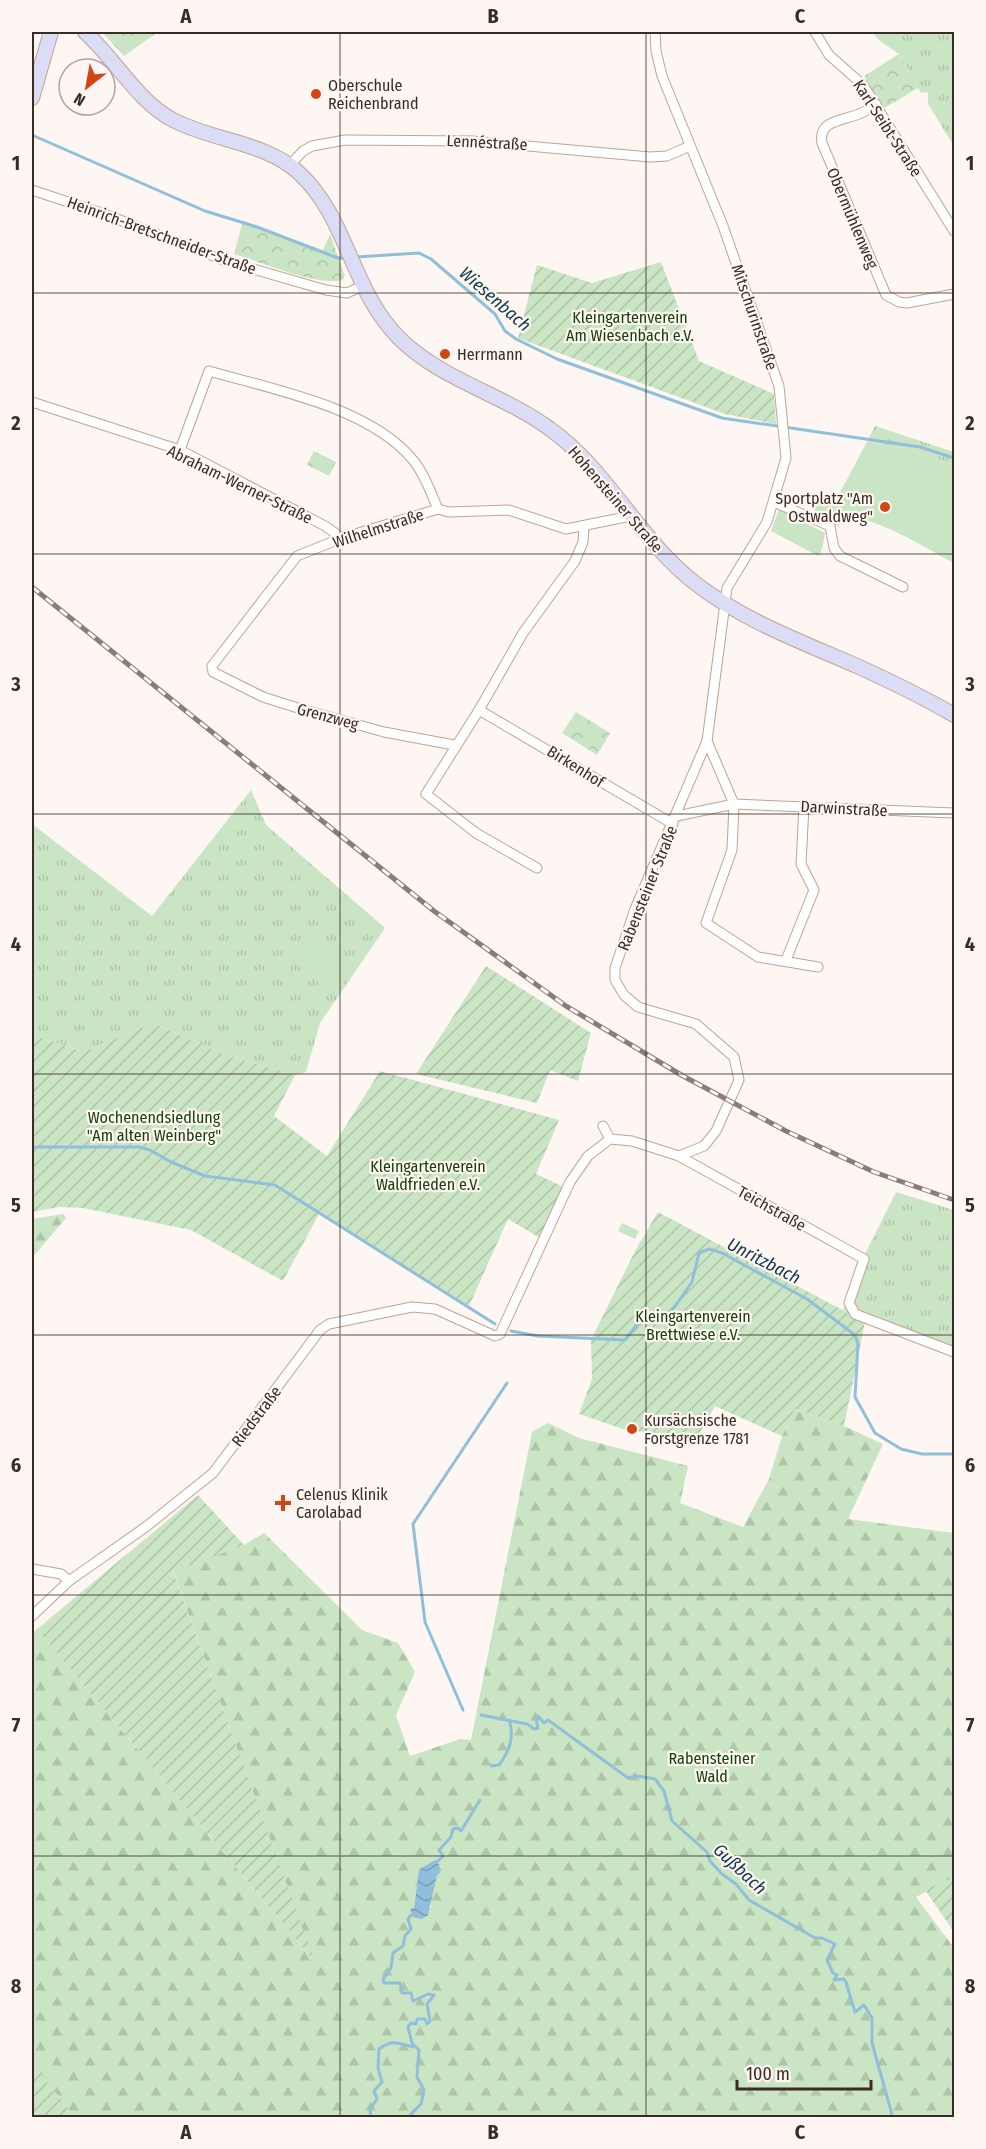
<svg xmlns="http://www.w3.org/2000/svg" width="986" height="2149" font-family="'Fira Sans Condensed',sans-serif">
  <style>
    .grass { fill: url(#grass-tufts) }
    .forest { fill: url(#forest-firs); fill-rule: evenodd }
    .park { fill: url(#park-crowns) }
    .garden { fill: url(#garden-furrows) }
    .pitch { fill: #cae5c3 }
    .water { fill: url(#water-waves) }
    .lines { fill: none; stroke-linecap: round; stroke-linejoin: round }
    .stream { stroke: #90bfdb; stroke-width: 3 }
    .street-casing { stroke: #c4a28f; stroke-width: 11 }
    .secondary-casing { stroke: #c4a28f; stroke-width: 16 }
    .street { stroke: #fff; stroke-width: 9 }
    .secondary { stroke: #dbdcf5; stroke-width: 14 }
    .rail-casing { stroke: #887d77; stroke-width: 5 }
    .rail { stroke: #fef6f2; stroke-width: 3; stroke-dasharray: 9; stroke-linecap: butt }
    .grid { fill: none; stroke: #3a2c25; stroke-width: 1.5; stroke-opacity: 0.55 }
    .poi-dot { fill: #ce4715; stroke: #fef6f2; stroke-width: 2 }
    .labels { text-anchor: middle; stroke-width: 4.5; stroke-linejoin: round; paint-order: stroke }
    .poi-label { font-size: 16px; fill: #3a2c25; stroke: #fef6f2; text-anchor: start }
    .street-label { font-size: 16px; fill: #3a2c25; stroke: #fef6f2 }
    .park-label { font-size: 16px; fill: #16410a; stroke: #fef6f2 }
    .water-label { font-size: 18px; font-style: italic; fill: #12394e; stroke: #fef6f2 }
    .neatline { fill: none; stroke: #3a2c25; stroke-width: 2 }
    .grid-label { font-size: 20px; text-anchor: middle; font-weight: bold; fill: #3a2c25 }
  </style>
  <defs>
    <pattern id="grass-tufts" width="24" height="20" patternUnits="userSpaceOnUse" patternTransform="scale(1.5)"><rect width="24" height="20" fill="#cae5c3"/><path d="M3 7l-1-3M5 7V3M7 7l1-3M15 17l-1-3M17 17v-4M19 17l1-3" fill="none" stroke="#aec5a7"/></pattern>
    <pattern id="forest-firs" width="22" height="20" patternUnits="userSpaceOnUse" patternTransform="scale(1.5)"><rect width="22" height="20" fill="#cae5c3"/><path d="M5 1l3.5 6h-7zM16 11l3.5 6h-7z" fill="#aec5a7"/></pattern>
    <pattern id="park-crowns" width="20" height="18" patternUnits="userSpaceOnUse" patternTransform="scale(1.5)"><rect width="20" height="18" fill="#cae5c3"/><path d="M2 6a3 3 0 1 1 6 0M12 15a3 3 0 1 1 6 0" fill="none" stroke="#aec5a7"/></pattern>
    <pattern id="garden-furrows" width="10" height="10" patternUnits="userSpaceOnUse" patternTransform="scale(1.5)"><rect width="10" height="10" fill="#cae5c3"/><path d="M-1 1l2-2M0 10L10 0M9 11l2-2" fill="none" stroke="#aec5a7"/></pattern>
    <pattern id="water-waves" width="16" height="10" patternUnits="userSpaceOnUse" patternTransform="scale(1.5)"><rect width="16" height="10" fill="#90bfdb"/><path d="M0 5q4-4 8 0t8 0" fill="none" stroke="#779bb1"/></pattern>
  </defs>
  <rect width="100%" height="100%" fill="#fef6f2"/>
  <g class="grass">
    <path d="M872 32H954V146L928 104V92L921 93 899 54 880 41Z"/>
    <path d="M875 426 954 452V465L903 448 867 442Z"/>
    <path d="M251 790 266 825 385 928 320 1023 306 1072 295 1075 226 1055 153 1023 84 1052 32 1035V824L152 916Z"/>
    <path d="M896 1192 954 1210V1355L865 1322 843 1310 860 1264Z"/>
  </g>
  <g class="forest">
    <path d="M63 1214 66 1218 32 1258V1219Z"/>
    <path d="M795 1409 844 1426 883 1444 848 1519 954 1533V1877L916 1897 954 1948V2117H75L34 2066 32 2057V1635L37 1629 314 1961 173 1571 244 1545 264 1533 362 1630 398 1643 415 1672 396 1715 410 1756 460 1739 471 1740 532 1432 548 1423 579 1438 688 1466 680 1503 743 1527 769 1479 782 1436ZM435 1860C438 1880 430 1890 431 1908H414L419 1869Z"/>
  </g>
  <g class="park">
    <path d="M102 32H158L124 56Z"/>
    <path d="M899 54 918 88 883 109 864 76Z"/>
    <path d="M243 221 323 250 330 234 345 276 342 280C316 286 261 262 234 254Z"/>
    <path d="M314 451 336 462 329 476 307 465Z"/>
    <path d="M576 712 610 733 597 755 562 733Z"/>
  </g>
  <g class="garden">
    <path d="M661 262 699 361 774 394 776 424 725 414 518 338 537 265 592 283Z"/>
    <path d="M486 966 591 1033 578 1081 550 1070 537 1103 416 1074Z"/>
    <path d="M153 1023 226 1055 295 1075 274 1116 327 1156 380 1071 559 1120 536 1174 564 1187 540 1238 508 1219 469 1306 320 1212 283 1281 191 1230 83 1208 59 1207 32 1212V1035L84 1052Z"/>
    <path d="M658 1212 865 1322 844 1426 795 1409 782 1436 715 1406 696 1440 623 1429 579 1414 592 1379 591 1340 635 1251Z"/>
    <path d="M198 1495 244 1545 173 1572 315 1962 37 1629Z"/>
    <path d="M954 1877V1932L925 1890Z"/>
    <path d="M32 2063 34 2066 75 2117H32Z"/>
  </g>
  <g class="pitch">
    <path d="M867 442 903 448 954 465V563C931 551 867 511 843 518L839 526 813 513 823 494 836 500Z"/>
    <path d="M779 509 825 533 822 550 818 556 771 531Z"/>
    <path d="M305 934 346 968 328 990 286 956Z"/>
    <path d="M622 1223 639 1231 635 1239 618 1231Z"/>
  </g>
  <path class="water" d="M435 1860 438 1861 440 1873 437 1875 428 1915 422 1919 413 1917 410 1909 414 1908 419 1869Z"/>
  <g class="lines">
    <g class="stream">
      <path d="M32 135 205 211 257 227 338 258H346"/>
      <path d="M356 257 419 253 431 259 495 314 505 331 516 339 557 359 722 418 920 447 954 458"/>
      <path d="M32 1147H139L150 1150 171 1162 205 1176 275 1185 495 1324"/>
      <path d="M511 1331 538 1336 625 1340 642 1318 669 1315 692 1282 699 1253 709 1249 722 1253 807 1299 855 1335 858 1344 855 1397 875 1433 901 1449 922 1454H954"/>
      <path d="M463 1710 425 1622 413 1524 507 1383"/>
      <path d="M481 1715 527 1724 534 1729 538 1728 536 1719 538 1716 544 1723 548 1720 628 1778 637 1776 655 1779 664 1791 672 1821 707 1852 710 1861 722 1874 736 1884 749 1900 815 1938H822L835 1944 827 1960 833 1973 837 1975 834 1980 844 1979 846 1982 855 2012 864 2005 872 2018V2043L893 2118"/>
      <path d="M491 1766 499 1765C509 1751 514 1740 510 1723"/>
      <path d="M438 1861 443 1856 439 1850 451 1837 453 1829 458 1828 461 1831 480 1800"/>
      <path d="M371 2118 370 2109 377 2099 374 2091 382 2082 378 2068 379 2049C394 2038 399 2044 413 2047L408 2027 411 2023 416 2024 417 2019H425L427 2024 430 2021 427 2004 434 1995 428 1994 413 2001 411 1993H402L400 1983H384L383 1979 391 1968 393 1953 403 1946 405 1936 411 1929 408 1919 411 1915"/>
      <path d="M414 2118 411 2114 421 2104 424 2090 417 2077 419 2050 414 2045"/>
    </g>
    <g class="street-casing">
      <g id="street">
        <path d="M655 32 656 51 662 76 723 226 779 386 786 458 767 522 727 588 707 741 635 909 615 968V980L624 995 638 1007 696 1024 734 1057 739 1080 716 1131 704 1146 679 1156"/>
        <path d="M815 32 829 55 863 85 954 231"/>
        <path d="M876 104C870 108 865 112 859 114 842 121 818 120 822 143L886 295 899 302 907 303 954 294"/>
        <path d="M290 165 303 151 312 146 345 140 472 141 650 157 667 156 690 146"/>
        <path d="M32 190 104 214 229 262 326 290 347 293 362 286"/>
        <path d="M32 402 180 450 325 526 342 538"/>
        <path d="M180 450 209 371C271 389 370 407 413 460 424 473 431 493 438 509"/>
        <path d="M774 502 830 526 834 548 840 556 903 587"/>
        <path d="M479 710 673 824"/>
        <path d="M707 741 734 804 732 850 706 923 758 957 818 967"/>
        <path d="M454 745 384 732 301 709 263 697 213 672 212 666 297 556 342 538 438 509 449 512 509 510 566 529 631 516"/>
        <path d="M677 816 734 804 954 813"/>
        <path d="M537 868 476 833 426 794 479 710 523 633 575 561 583 542 584 527"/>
        <path d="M786 960 814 890 801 864 804 806"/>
        <path d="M603 1126 610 1139"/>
        <path d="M32 1569 61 1574 69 1581"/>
        <path d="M32 1616 69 1581 147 1526 213 1473 320 1330 329 1324 412 1307 435 1309 495 1336 500 1334 570 1182 588 1156 610 1139 632 1141 679 1156 864 1259 849 1303 855 1314 954 1352"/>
      </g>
    </g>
    <g class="secondary-casing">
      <g id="secondary">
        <path d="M85 32C115 59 138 102 173 120 213 141 266 142 299 173 348 218 351 290 399 338 441 380 503 394 550 429 608 470 639 540 695 583 742 620 802 642 857 666 890 681 923 697 954 715"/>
        <path d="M32 98 51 32"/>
      </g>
    </g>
    <use href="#street" class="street"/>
    <use href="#secondary" class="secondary"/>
    <g class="rail-casing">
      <path id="rail" d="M32 587 434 911 566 1006 683 1076 786 1131 874 1172 954 1200"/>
    </g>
    <use href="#rail" class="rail"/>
  </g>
  <path class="grid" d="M340 32V2118M646 32V2118M32 293H954M32 554H954M32 814H954M32 1074H954M32 1335H954M32 1595H954M32 1856H954"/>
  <g class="poi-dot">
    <circle cx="316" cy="94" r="6"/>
    <circle cx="445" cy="354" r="6"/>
    <circle cx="885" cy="507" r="6"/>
    <circle cx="632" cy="1429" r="6"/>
    <path d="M280 1494h6v6h6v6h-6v6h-6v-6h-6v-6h6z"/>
  </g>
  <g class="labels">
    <g class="poi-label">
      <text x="328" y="91">Oberschule<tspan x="328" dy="18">Reichenbrand</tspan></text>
      <text x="457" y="360">Herrmann</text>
      <text x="873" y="504" text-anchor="end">Sportplatz "Am<tspan x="873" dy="18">Ostwaldweg"</tspan></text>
      <text x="644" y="1426">Kursächsische<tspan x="644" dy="18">Forstgrenze 1781</tspan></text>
      <text x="296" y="1500">Celenus Klinik<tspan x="296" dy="18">Carolabad</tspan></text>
    </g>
    <g class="street-label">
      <text transform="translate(888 128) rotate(57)" y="6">Karl-Seibt-Straße</text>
      <text transform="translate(487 142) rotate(3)" y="6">Lennéstraße</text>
      <text transform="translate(853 218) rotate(67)" y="6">Obermühlenweg</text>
      <text transform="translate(162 235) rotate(20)" y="6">Heinrich-Bretschneider-Straße</text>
      <text transform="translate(755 317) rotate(71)" y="6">Mitschurinstraße</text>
      <text transform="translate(240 484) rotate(26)" y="6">Abraham-Werner-Straße</text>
      <text transform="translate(616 499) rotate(49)" y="6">Hohensteiner Straße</text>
      <text transform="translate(378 528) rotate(-18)" y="6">Wilhelmstraße</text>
      <text transform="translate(328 716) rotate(15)" y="6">Grenzweg</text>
      <text transform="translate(576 766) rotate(32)" y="6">Birkenhof</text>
      <text transform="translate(844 808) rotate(3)" y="6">Darwinstraße</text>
      <text transform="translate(647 888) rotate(-68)" y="6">Rabensteiner Straße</text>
      <text transform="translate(772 1208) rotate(29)" y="6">Teichstraße</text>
      <text transform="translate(256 1416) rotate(-53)" y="6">Riedstraße</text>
    </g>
    <g class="park-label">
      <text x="630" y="323">Kleingartenverein<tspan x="630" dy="18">Am Wiesenbach e.V.</tspan></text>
      <text x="154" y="1123">Wochenendsiedlung<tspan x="154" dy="18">"Am alten Weinberg"</tspan></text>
      <text x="428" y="1172">Kleingartenverein<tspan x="428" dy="18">Waldfrieden e.V.</tspan></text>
      <text x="693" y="1322">Kleingartenverein<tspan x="693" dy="18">Brettwiese e.V.</tspan></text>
      <text x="712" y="1764">Rabensteiner<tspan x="712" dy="18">Wald</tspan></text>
    </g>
    <g class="water-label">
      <text transform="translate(495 299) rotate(41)" y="6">Wiesenbach</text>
      <text transform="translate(764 1261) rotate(27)" y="6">Unritzbach</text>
      <text transform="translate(740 1869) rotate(43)" y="6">Gußbach</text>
    </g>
  </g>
  <rect width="986" height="2149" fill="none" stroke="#fef6f2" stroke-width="66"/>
  <g transform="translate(87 87) rotate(211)"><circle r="28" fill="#fef6f2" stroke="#b0a5a0" stroke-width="1.5"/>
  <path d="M0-4.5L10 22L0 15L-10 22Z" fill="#ce4715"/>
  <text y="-9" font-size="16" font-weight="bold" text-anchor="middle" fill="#3a2c25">N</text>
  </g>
  <path d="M737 2080v9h134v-9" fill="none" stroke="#3a2c25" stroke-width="3"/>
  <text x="746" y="2080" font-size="18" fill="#3a2c25" stroke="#fef6f2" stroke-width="4.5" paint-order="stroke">100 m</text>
  <rect x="33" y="33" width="920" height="2083" class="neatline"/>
  <g class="grid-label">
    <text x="186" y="23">A</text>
    <text x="493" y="23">B</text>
    <text x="800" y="23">C</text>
    <text x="16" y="170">1</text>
    <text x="970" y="170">1</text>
    <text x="16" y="430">2</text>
    <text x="970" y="430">2</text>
    <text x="16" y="691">3</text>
    <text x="970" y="691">3</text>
    <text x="16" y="951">4</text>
    <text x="970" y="951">4</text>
    <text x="16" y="1212">5</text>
    <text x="970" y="1212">5</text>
    <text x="16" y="1472">6</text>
    <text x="970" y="1472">6</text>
    <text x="16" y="1732">7</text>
    <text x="970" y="1732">7</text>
    <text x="16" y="1993">8</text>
    <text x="970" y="1993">8</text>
    <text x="186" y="2139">A</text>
    <text x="493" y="2139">B</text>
    <text x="800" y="2139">C</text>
  </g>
</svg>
